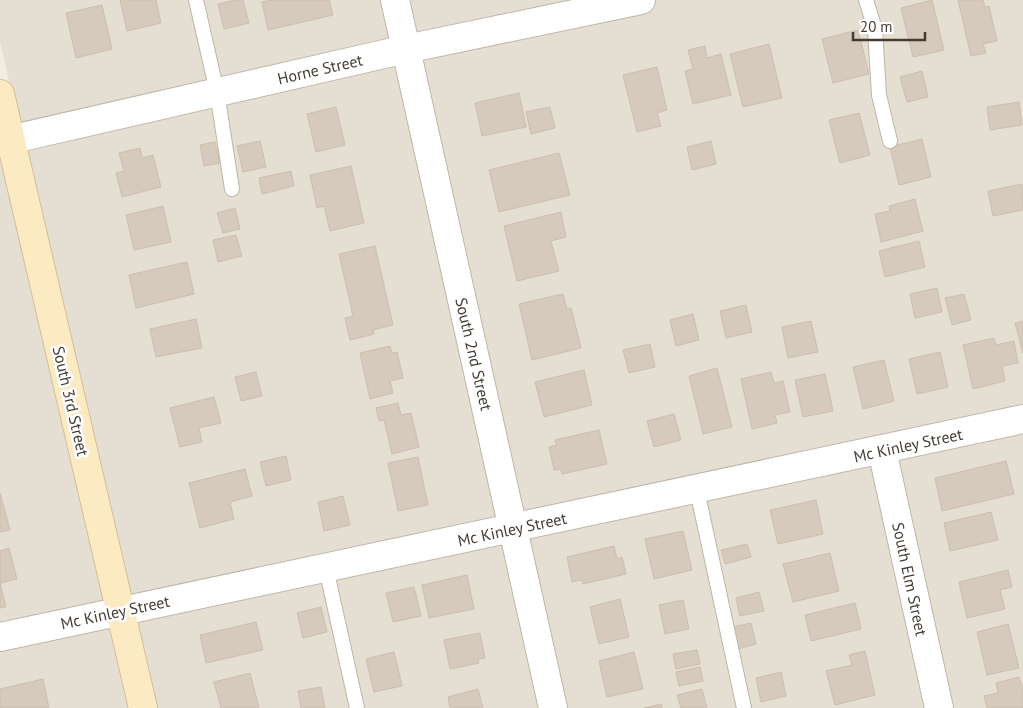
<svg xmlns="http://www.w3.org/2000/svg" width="1023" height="708" font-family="'PT Sans',sans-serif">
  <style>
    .residential { fill: #e5ded2 }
    .building { fill: #d6cabd; stroke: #cdbeae }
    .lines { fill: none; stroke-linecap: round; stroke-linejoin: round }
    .lane-casing { stroke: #bfb6aa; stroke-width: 16 }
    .street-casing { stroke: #bfb6aa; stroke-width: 30 }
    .secondary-casing { stroke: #d3be97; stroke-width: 30 }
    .lane { stroke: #fff; stroke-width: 14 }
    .street { stroke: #fff; stroke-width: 28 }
    .secondary { stroke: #fceac3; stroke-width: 28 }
    .labels { text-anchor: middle; stroke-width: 5; stroke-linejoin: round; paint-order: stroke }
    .street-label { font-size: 16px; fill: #433c34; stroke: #fff }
  </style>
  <rect width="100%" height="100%" fill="#f1ece4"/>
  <g class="residential">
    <path d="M0 0H1023V708H150L0 41Z"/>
    <path d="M0 152 131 708H0Z"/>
  </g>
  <g class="building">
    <path d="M120 0H156L161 23 127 31Z"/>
    <path d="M235 0H243L249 23 224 29 218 4Z"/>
    <path d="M270 0H329L333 15 268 30 262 2Z"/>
    <path d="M932 0 944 50 913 57 901 8Z"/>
    <path d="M958 0H983L985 7 989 6 997 41 983 44 986 53 971 56Z"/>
    <path d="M102 5 112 49 76 58 66 13Z"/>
    <path d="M858 30 869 74 833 83 822 39Z"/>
    <path d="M769 44 782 98 743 107 730 54Z"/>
    <path d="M705 46 707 58 721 54 731 95 693 104 685 71 693 69 688 50Z"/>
    <path d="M657 67 667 110 657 113 661 126 637 132 623 75Z"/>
    <path d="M922 71 928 97 907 102 900 77Z"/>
    <path d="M519 93 526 127 482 136 475 103Z"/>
    <path d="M1019 102 1022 125 990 130 987 107Z"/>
    <path d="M336 107 345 145 316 152 307 114Z"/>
    <path d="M550 107 555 128 531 134 526 112Z"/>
    <path d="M859 113 870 155 840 163 829 120Z"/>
    <path d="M922 139 931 177 899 185 890 147Z"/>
    <path d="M260 141 266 167 243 172 237 146Z"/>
    <path d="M711 141 716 164 692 170 687 147Z"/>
    <path d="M215 142 220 163 204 166 200 145Z"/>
    <path d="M140 148 142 158 153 155 161 187 122 197 116 173 124 171 119 153Z"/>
    <path d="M559 153 570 195 499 212 489 170Z"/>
    <path d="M351 166 364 223 330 231 324 206 317 208 310 175Z"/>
    <path d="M291 171 294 186 262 194 259 178Z"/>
    <path d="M1022 184 1023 210 993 216 988 191Z"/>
    <path d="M915 199 923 231 881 242 875 214 890 211 889 206Z"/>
    <path d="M163 206 171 242 134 250 126 215Z"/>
    <path d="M235 208 240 229 223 233 217 213Z"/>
    <path d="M561 212 566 237 551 241 559 271 517 281 504 226Z"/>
    <path d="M236 235 242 256 218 262 213 240Z"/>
    <path d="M919 241 925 267 885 277 879 251Z"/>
    <path d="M375 246 393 325 373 330 374 334 350 340 345 318 353 316 339 254Z"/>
    <path d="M187 262 194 294 136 308 129 275Z"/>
    <path d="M937 288 942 312 915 318 910 294Z"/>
    <path d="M563 294 567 309 571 308 581 348 532 360 519 304Z"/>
    <path d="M964 294 971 320 952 325 945 298Z"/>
    <path d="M746 305 752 332 726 338 720 311Z"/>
    <path d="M693 314 699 340 676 346 670 320Z"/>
    <path d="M196 319 202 348 156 357 150 329Z"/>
    <path d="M811 321 818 352 788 358 782 327Z"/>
    <path d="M1023 321V353L1015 323Z"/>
    <path d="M994 338 996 345 1014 341 1018 363 1002 366 1005 381 973 389 963 345Z"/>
    <path d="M650 344 655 367 629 373 623 350Z"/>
    <path d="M390 346 392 353 397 352 403 378 390 381 393 393 370 399 360 353Z"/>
    <path d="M940 352 948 387 917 394 909 359Z"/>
    <path d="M884 360 894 401 863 409 853 367Z"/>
    <path d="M717 368 732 427 703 434 689 376Z"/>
    <path d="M584 370 592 405 544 417 535 382Z"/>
    <path d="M256 372 262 396 241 401 235 377Z"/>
    <path d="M771 372 774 383 783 381 790 412 775 415 777 423 752 429 741 379Z"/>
    <path d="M825 374 833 411 803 417 795 380Z"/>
    <path d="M214 397 221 423 199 428 202 442 180 447 170 408Z"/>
    <path d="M398 403 401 415 411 413 419 447 392 454 384 420 379 421 376 408Z"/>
    <path d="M674 414 681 440 654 447 647 421Z"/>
    <path d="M599 430 607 464 562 474 561 469 554 470 549 447 557 445 555 440Z"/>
    <path d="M286 456 291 480 266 486 260 462Z"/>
    <path d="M418 457 428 505 398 511 388 463Z"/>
    <path d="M1006 461 1014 494 942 511 935 478Z"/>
    <path d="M245 469 252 496 230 502 234 519 200 528 189 483Z"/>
    <path d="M0 493 10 530 0 532Z"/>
    <path d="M343 496 350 525 324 531 318 502Z"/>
    <path d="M816 500 823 534 778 544 770 510Z"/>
    <path d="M991 512 998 540 950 551 944 523Z"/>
    <path d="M683 531 692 570 654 579 645 539Z"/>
    <path d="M747 544 751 557 725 564 721 550Z"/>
    <path d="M614 546 617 559 622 557 626 574 583 584 582 580 572 582 567 557Z"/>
    <path d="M9 548 17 579 0 583 6 607 0 608V551Z"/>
    <path d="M830 553 839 591 793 602 783 564Z"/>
    <path d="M1008 570 1012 587 1000 590 1005 609 967 618 959 582Z"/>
    <path d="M467 575 474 609 429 618 422 585Z"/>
    <path d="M414 587 421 616 393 622 386 593Z"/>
    <path d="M759 592 764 611 740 616 736 598Z"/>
    <path d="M620 599 629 637 599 644 590 607Z"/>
    <path d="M683 600 689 629 665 634 659 605Z"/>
    <path d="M855 603 861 629 811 641 805 615Z"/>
    <path d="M321 607 327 632 303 638 297 613Z"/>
    <path d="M256 622 263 650 206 663 200 635Z"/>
    <path d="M751 623 756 644 738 649 733 627Z"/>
    <path d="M1008 624 1019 668 987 675 977 632Z"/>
    <path d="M480 633 485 658 478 659 479 663 450 669 444 640Z"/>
    <path d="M697 650 700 664 676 669 673 654Z"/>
    <path d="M865 651 875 695 835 705 826 671 852 665 849 655Z"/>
    <path d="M394 652 402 686 374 692 366 659Z"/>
    <path d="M634 652 643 689 607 697 599 661Z"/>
    <path d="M700 667 703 681 679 686 676 672Z"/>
    <path d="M781 672 786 696 761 702 756 678Z"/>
    <path d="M250 673 259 708H221L214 682Z"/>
    <path d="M1019 677 1023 690V708H987L984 696 998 693 996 683Z"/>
    <path d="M43 679 49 708H0V689Z"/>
    <path d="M321 687 325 708H301L298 691Z"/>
    <path d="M478 689 483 708H450L448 697Z"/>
    <path d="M702 689 707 708H681L677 695Z"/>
    <path d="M661 704 662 708H644Z"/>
  </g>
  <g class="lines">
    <g class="lane-casing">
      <g id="lane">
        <path d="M196 0 217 92 232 189"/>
        <path d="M866 0 875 29 879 95 890 141"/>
        <path d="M697 490 744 708"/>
        <path d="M326 568 357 708"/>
      </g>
    </g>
    <g class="street-casing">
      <g id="street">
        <path d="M395 0 553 708"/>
        <path d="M0 142 406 49 641 0"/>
        <path d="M882 450 939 708"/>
        <path d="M0 637 1023 419"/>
      </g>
    </g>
    <g class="secondary-casing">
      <path id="secondary" d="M0 94 143 708"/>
    </g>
    <use href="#lane" class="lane"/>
    <use href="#street" class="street"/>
    <use href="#secondary" class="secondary"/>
  </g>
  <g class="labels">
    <g class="street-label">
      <text transform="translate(320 69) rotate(-13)" y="6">Horne Street</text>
      <text transform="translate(474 354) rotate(77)" y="6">South 2nd Street</text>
      <text transform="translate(71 401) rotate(77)" y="6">South 3rd Street</text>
      <text transform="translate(908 445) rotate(-12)" y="6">Mc Kinley Street</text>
      <text transform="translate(512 529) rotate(-12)" y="6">Mc Kinley Street</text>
      <text transform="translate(910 579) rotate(78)" y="6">South Elm Street</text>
      <text transform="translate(115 612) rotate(-12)" y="6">Mc Kinley Street</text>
    </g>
  </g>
  <path d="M853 32v8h72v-8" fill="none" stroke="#433c34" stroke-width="2.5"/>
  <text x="860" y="32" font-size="15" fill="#433c34" stroke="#ffffff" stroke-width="4" paint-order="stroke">20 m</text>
</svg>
